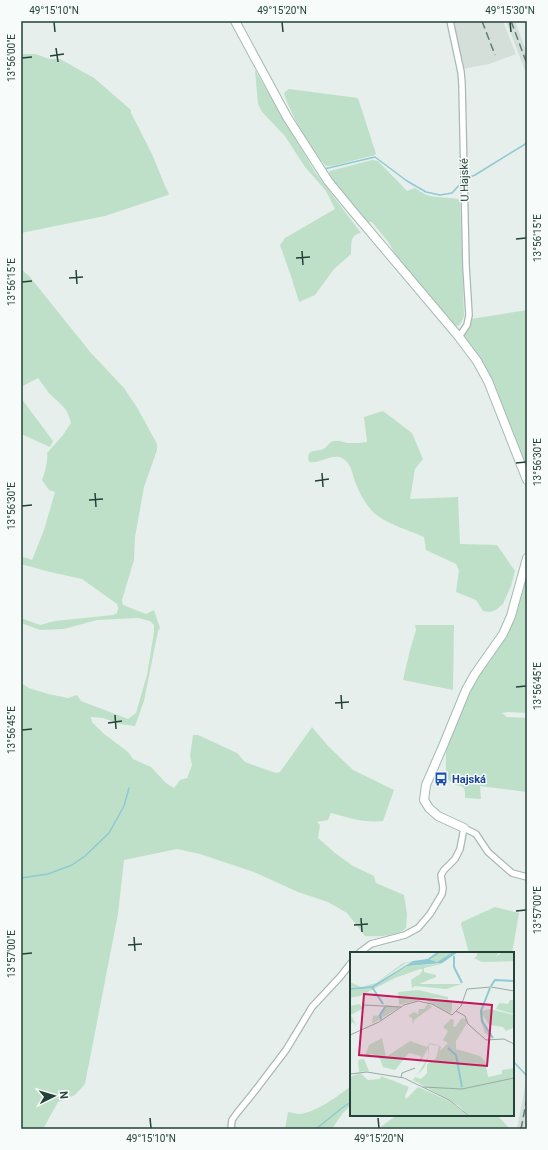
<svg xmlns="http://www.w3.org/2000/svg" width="548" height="1150" font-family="Roboto,sans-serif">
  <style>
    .built { fill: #d4dfda }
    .green { fill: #bfe0c8 }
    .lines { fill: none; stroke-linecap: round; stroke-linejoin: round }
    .stream { stroke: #8ec9d4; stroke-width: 1.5 }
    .street-casing { stroke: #a8b8b2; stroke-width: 8 }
    .secondary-casing { stroke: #a4bbb3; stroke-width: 10 }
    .street { stroke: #fff; stroke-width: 5.5 }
    .secondary { stroke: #fff; stroke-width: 8 }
    .rail { stroke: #5f7d75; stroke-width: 1.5; stroke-dasharray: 8 4; stroke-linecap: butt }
    .ticks { fill: none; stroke: #24423a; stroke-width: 1.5 }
    .labels { text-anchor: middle; stroke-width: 3; stroke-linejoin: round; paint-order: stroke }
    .street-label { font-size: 11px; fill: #24423a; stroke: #f7fbf9 }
    .transit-label { font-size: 11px; font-weight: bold; fill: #164399; stroke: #f7fbf9; text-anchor: start }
    .inset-river { fill: none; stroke: #8ec9d4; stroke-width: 2 }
    .inset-road { fill: none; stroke: #98aaa4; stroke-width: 1 }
    .view { fill: #c2185b; fill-opacity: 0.15; stroke: #c2185b; stroke-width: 2 }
    .inset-edge { fill: none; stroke: #24423a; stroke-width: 2 }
    .neatline { fill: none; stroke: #24423a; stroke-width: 1.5 }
    .ticks-label { font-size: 10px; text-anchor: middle; fill: #24423a }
  </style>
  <rect width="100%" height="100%" fill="#e6efeb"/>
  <g class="built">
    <path d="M453 21H503L516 54 489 64 463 69Z"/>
    <path d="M506 21H515L527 53V76Z"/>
    <path d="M527 1076V1120L525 1129H517Z"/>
  </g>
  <g class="green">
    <path d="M21 54H35L50 59H60L94 78 131 110V113L152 154 165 186 169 194 168 195 105 216 21 233Z"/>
    <path d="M255 70 315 172 361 233C349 235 352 244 351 254L334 269 315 295 299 302 291 276 280 245 285 238 335 209 326 191 305 167 285 136 262 112 258 104Z"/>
    <path d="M289 89 358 98 376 154 373 156C358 158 340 166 326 166 312 151 289 112 284 93Z"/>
    <path d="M372 160 378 161 407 191 415 188C420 191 425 195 430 196 438 198 455 197 460 200L464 316 461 323 458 326 453 325 394 253C390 241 380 233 372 222H365L360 215 359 211H355L328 175 330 171Z"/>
    <path d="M21 269 30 277 91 353 124 388 138 409 157 444V450L144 487 135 537 134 560 122 600 123 605 146 614 154 610 160 628 158 631 144 701 135 726 120 724 103 718 91 717 92 722 103 733 128 752 133 759 151 767 166 783 174 788 180 780 187 778 192 765 190 756 193 735H198L237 753 245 762 276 773 280 772 312 727 328 746 353 770 394 790 383 821C365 823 349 818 331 813L328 820 317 822 320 825 318 838 335 853 353 866 374 876 376 883 404 895 407 914 406 928C398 936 377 937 365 936L347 913 328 902 298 892 254 872 200 854 177 849 124 860 118 914 85 1084 75 1095 58 1102 43 1129H21V683L29 688 48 694 68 698 77 695 81 701 128 719 136 713 147 675 154 632V625L150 621 138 618 97 620 64 629 40 630 21 623V618L40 625 55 621 113 615 117 613 118 608 117 604 82 579 46 571 21 564V557L27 558 32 560 44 530 55 492 49 490 42 480C45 472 48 462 47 453L63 435 71 423C68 407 58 403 48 392 45 388 42 383 38 378L21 387Z"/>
    <path d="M527 310V475L484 363 464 341 463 336 469 327 471 319Z"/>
    <path d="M21 398 53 441 50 447 21 434Z"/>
    <path d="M383 411 412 433 423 459 415 469 410 499 458 497 460 544 497 545 515 571 511 586 503 604 496 610 490 612 483 611 476 600 456 592 459 570 456 564 426 550 424 537C408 530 384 523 372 511 365 503 360 494 356 484 352 475 352 463 342 458 332 453 320 464 309 462 305 447 318 453 325 448 329 445 329 441 335 441 339 440 344 443 348 443 354 443 361 443 367 442L364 417Z"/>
    <path d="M527 568V713L508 712 502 713 507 717 527 718V792L480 786 481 799 465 798C466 781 459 789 451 782 449 781 448 779 446 777V745L450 735 476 680 510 629 515 615 524 576Z"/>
    <path d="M415 625H454L453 690 403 680 410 650 416 630Z"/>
    <path d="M495 907 519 913 512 953H469L461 924 462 922Z"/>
    <path d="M351 1086V1105L342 1114 332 1129H285L288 1112C292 1113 295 1113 298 1114 314 1114 338 1096 351 1086Z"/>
    <path d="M397 1115H497L510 1129H378Z"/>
  </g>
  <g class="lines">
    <g class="stream">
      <path d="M324 169 375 157 407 181 426 192 440 195 452 193 462 182"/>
      <path d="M465 179 475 175 527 143"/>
      <path d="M21 878 48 874 72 865 85 856 109 833 124 806 129 788"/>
      <path d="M513 1061 527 1076"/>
      <path d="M316 1129 342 1108 351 1102"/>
    </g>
    <g class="street-casing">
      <g id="street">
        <path d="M450 21 461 72 462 84 466 266 469 315 467 325 459 337"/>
        <path d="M359 953 371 944 405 935 418 928 430 914 442 894 443 888 441 875 444 870 455 859 460 849 464 828 476 834 488 852 512 873 527 877"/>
        <path d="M231 1129 232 1120 237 1113 254 1092 286 1050 312 1007 340 977 351 963"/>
      </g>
    </g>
    <g class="secondary-casing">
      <g id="secondary">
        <path d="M235 21 287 117 328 181 351 209 459 337 477 361 488 381 527 480"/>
        <path d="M464 828 438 816 429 808 424 800 426 785 443 746 466 690 475 674 503 634 511 616 527 558"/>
      </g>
    </g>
    <use href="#street" class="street"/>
    <use href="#secondary" class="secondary"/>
    <g class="rail">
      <path d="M482 21 495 55"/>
      <path d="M511 21 527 64"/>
      <path d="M521 1129 527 1098"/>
    </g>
  </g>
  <path class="ticks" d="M54 22 55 32M282 22 283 32M510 22 511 32M56 48 58 62M50 56 64 54M22 58 32 57M516 239 526 238M302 251 303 265M296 258 310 257M76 270 77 284M69 278 83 277M22 282 32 281M516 463 526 462M322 473 323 487M315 481 329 479M95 493 96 507M89 500 103 499M22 506 32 505M516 687 526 686M341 695 342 709M335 703 349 702M115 715 116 729M108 723 122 721M22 730 32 729M516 911 526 910M361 918 362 932M354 925 368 924M134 937 135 951M128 945 142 944M22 954 32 953M150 1118 151 1128M378 1118 379 1128"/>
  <defs>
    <g id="bus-bare" transform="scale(1.08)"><path d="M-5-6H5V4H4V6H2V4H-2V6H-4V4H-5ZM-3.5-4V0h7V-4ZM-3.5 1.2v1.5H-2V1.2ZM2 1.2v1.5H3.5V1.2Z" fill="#1a4fb4" stroke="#f7fbf9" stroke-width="2.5" paint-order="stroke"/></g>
  </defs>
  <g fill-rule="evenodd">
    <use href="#bus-bare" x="441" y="779"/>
  </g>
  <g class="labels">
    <g class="street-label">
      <text transform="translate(464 180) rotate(-91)" y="4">U Hajské</text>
    </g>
    <g class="transit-label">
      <text x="452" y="783">Hajská</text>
    </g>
  </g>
  <g transform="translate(350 952)">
    <rect width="164" height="164" fill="#e6efeb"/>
    <path d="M88 0H103L87 10 75 7 56 11 22 34 0 36V30L11 35 26 31 53 11 80 6ZM127 0H149L146 5 151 1 164 0V9L132 10 124 6 127 4ZM100 6 91 12 74 16V20L86 23V25L69 32H112L96 37 65 34 62 36 61 28 70 22 73 18 70 17 45 26 10 44 0 46V38L23 36 57 14 87 12ZM68 38 98 45V48L90 46 74 47H90L94 48V51L95 48 102 49V59L100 61 73 47 49 53 48 40ZM160 48H164V62L146 57 149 51 158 52ZM78 51 82 55 64 68 63 73 62 66 58 64 64 60 68 62 69 57H74ZM9 52 13 55 17 54 1 63 7 75 3 70 0 73V54ZM36 53 50 55 22 72 23 64 30 63ZM131 57V59L140 57 164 63 163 76 156 79 153 75 139 73 133 63 134 72 143 86 141 85 135 81 131 70 130 61ZM112 66 116 67 117 71 106 89V97L130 104 135 109 138 125 152 122V118L164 116V164H119L109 154 63 128 65 125 71 127 77 121V112L86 106 89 94 79 92V104L74 116 67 123 79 104 78 96 68 114 71 104 59 101 45 118 33 115 30 107 22 102 15 104 19 93 32 86 36 105 60 89 77 95 80 91 88 93 91 95 90 99 98 91 93 88 98 79 93 75 101 67 104 68 103 74 105 75ZM14 107 19 119 9 120 8 108ZM10 121 18 128 30 127 31 124 59 135 55 144 56 147 68 135 99 149 118 164H0V125Z" fill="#bfe0c8"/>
    <path d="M103 0H108L92 11 57 14 23 36 0 38V36L22 34 63 9 78 7 87 10Z" fill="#8ec9d4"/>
    <path class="inset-river" d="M104 4V15L112 31M79 7 89 0M141 34 145 28 164 29M22 35 33 52M140 36 131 59 132 69 143 86M31 68 30 63 35 55M98 96 106 103 112 135"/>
    <path class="inset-road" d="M13 50 14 53 51 55M106 59 115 64 118 72 136 88 154 87 164 92M0 83 29 70 54 53 68 49 82 52 102 63 111 54 117 37 141 35 164 39M0 122 17 120 54 126 99 148 119 164M51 126 52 121 65 116M73 135 112 137 164 126"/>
    <path class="view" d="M14 42 142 53 137 114 9 103Z"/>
    <rect width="164" height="164" class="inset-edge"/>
  </g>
  <rect width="548" height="1150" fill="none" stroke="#f7fbf9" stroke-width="44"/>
  <g transform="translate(54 1096) rotate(85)" stroke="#f7fbf9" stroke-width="3" paint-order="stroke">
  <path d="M0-3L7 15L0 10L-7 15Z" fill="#24423a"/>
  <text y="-6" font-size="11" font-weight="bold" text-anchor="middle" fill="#24423a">N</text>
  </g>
  <rect x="22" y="22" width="504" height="1106" class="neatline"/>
  <g class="ticks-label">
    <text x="54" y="14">49°15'10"N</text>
    <text x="282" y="14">49°15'20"N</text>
    <text x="510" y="14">49°15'30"N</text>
    <text transform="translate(11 58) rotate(-90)" y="4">13°56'00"E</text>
    <text transform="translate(537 238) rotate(-90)" y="4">13°56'15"E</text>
    <text transform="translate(11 282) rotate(-90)" y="4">13°56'15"E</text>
    <text transform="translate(537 462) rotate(-90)" y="4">13°56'30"E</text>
    <text transform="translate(11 506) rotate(-90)" y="4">13°56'30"E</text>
    <text transform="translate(537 686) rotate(-90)" y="4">13°56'45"E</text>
    <text transform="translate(11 730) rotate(-90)" y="4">13°56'45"E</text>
    <text transform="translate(537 910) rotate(-90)" y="4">13°57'00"E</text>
    <text transform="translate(11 954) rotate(-90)" y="4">13°57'00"E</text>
    <text x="151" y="1142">49°15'10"N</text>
    <text x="379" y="1142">49°15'20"N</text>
  </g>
</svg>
